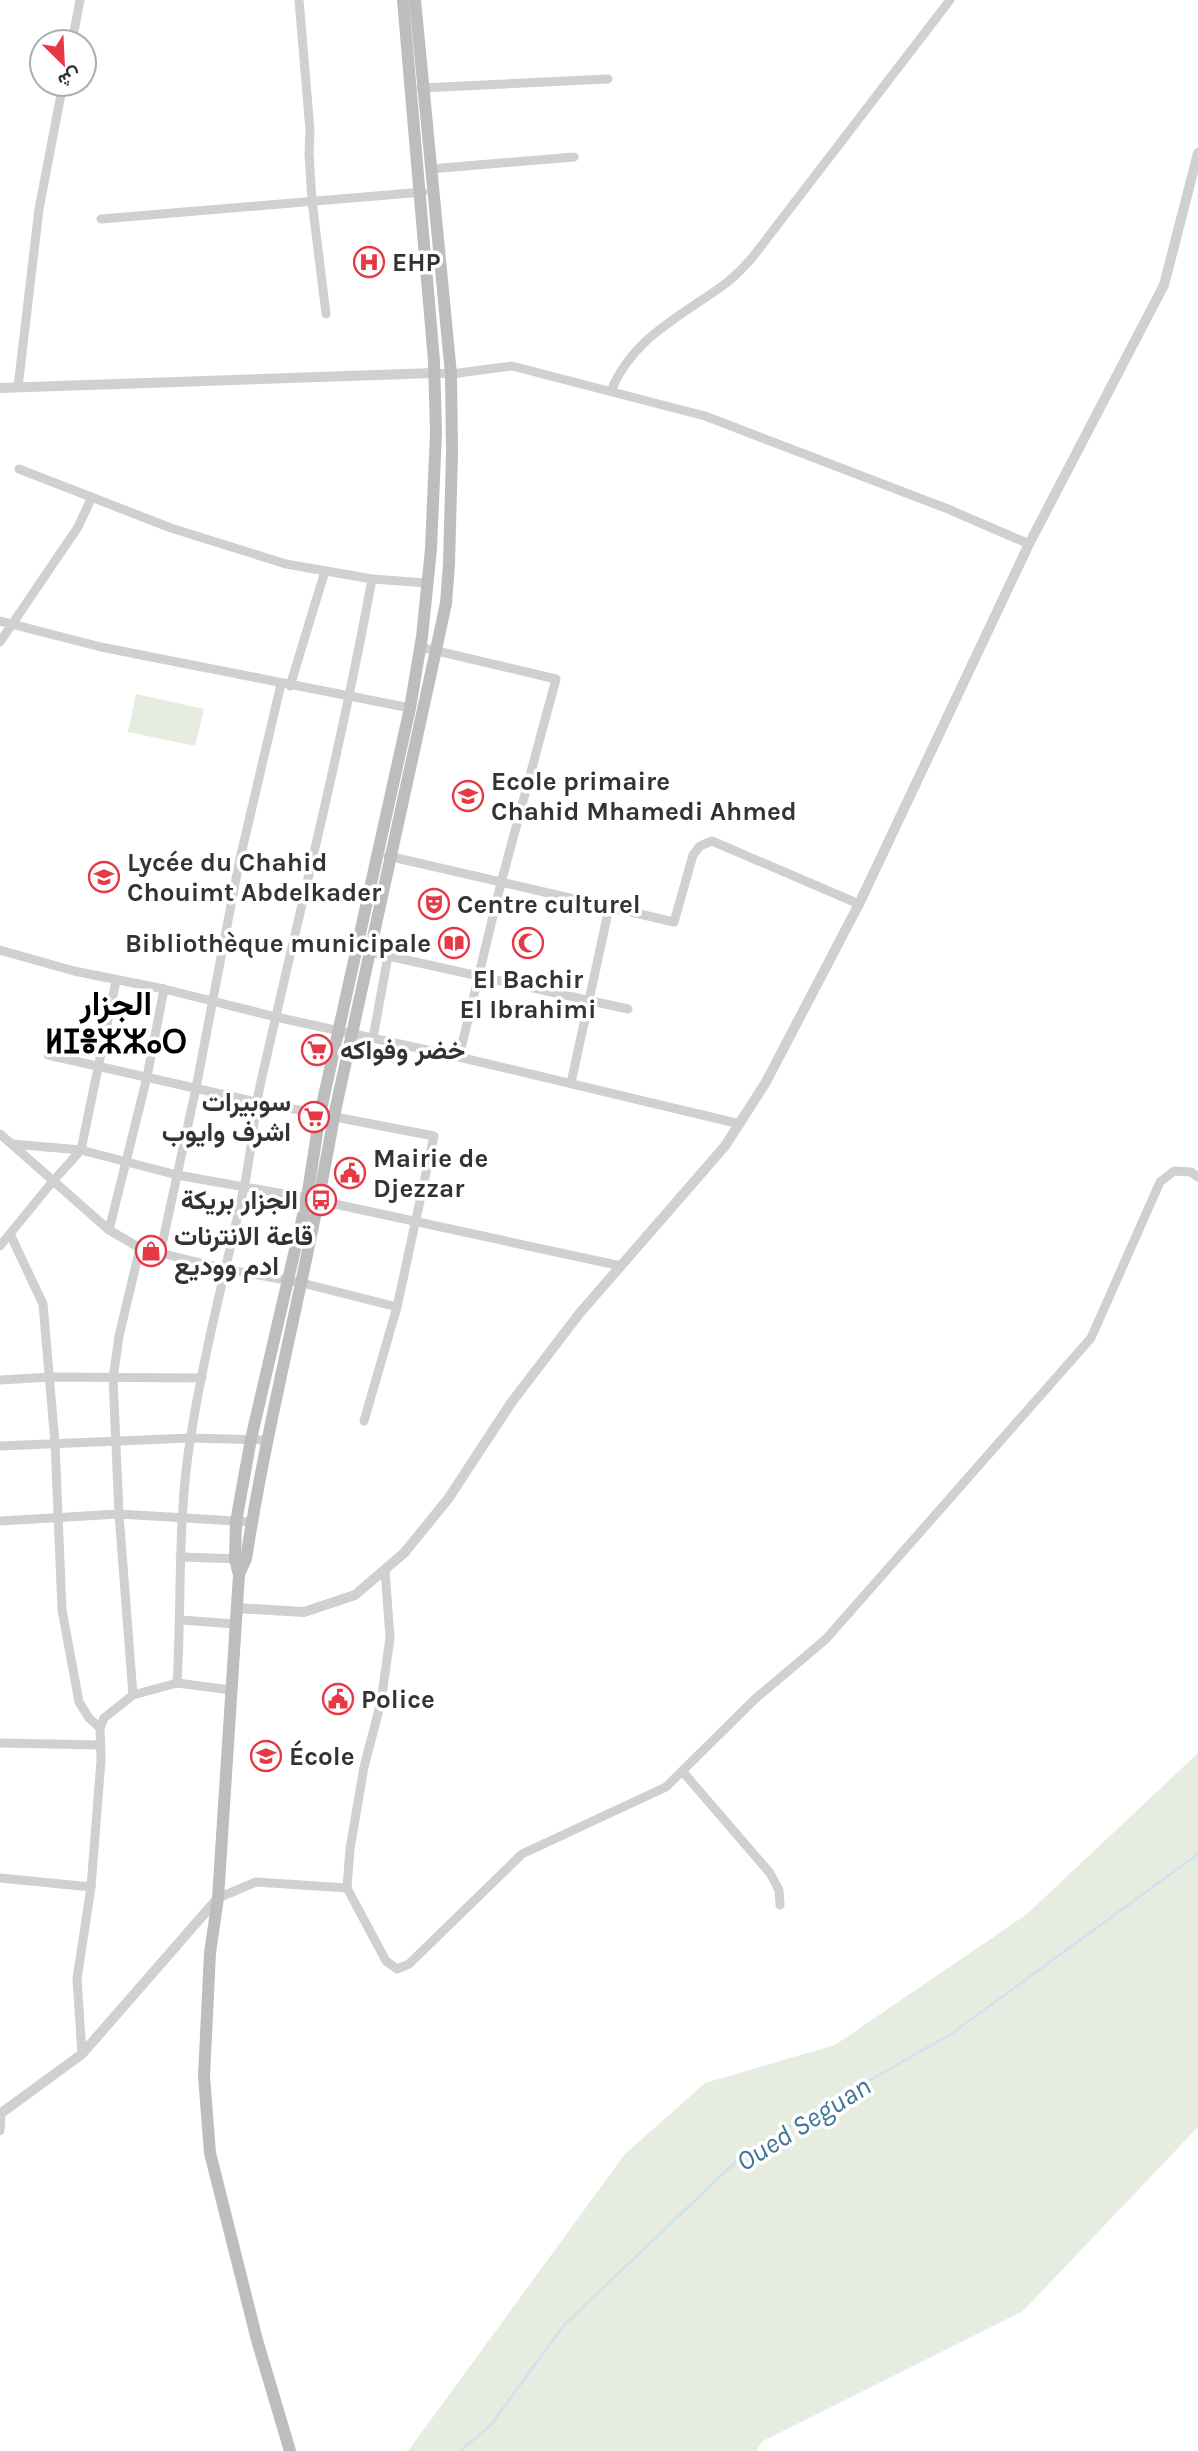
<svg xmlns="http://www.w3.org/2000/svg" width="1198" height="2451" font-family="Karla,Vazirmatn,'Noto Sans Tifinagh',sans-serif">
  <style>
    .green { fill: #e6ecdf }
    .lines { fill: none; stroke-linecap: round; stroke-linejoin: round }
    .stream { stroke: #cfe2ee; stroke-width: 2.5 }
    .minor { stroke: #d0d0d0; stroke-width: 9 }
    .tertiary { stroke: #d0d0d0; stroke-width: 10 }
    .secondary { stroke: #bdbdbd; stroke-width: 12 }
    .labels { text-anchor: middle; stroke-width: 7; stroke-linejoin: round; paint-order: stroke }
    .poi-label { font-size: 26px; font-weight: bold; fill: #333; stroke: #fff; text-anchor: start }
    .water-label { font-size: 28px; font-style: italic; fill: #3f7597; stroke: #fff }
    .district-label { font-size: 33px; font-weight: bold; fill: #000; stroke: #fff }
  </style>
  <rect width="100%" height="100%" fill="#fff"/>
  <g class="green">
    <path d="M136 694 204 709 195 746 128 732Z"/>
    <path d="M1198 1753V2127L1023 2311 763 2441 756 2451H408L625 2154 705 2083 835 2045 1027 1914Z"/>
  </g>
  <g class="lines">
    <path class="stream" d="M460 2451 490 2426 564 2325 748 2150 951 2034 1198 1854"/>
    <g class="minor">
      <path d="M299 0 310 130 309 153 312 201 326 314"/>
      <path d="M72 42 80 0"/>
      <path d="M421 88 608 79"/>
      <path d="M430 169 574 157"/>
      <path d="M101 219 423 192"/>
      <path d="M434 373 451 374 512 366 705 416 948 509 1029 544"/>
      <path d="M18 387 39 209 63 84"/>
      <path d="M611 391C633 336 684 315 729 281 737 274 745 266 752 258L950 0"/>
      <path d="M19 469 171 528 286 564 372 579"/>
      <path d="M0 621 101 647 410 708"/>
      <path d="M0 642 78 527 92 497"/>
      <path d="M420 647 556 679 501 883 459 1057"/>
      <path d="M290 686 325 571"/>
      <path d="M388 856 674 922 693 855 700 846 712 841 859 904"/>
      <path d="M0 950 74 971 164 989 276 1017 459 1057 740 1124"/>
      <path d="M370 952 628 1009"/>
      <path d="M373 1038 388 956"/>
      <path d="M48 1055 257 1102 434 1136 397 1307 364 1421"/>
      <path d="M571 1083 609 908"/>
      <path d="M0 1134 109 1230 140 1248 225 1269 302 1283 397 1307"/>
      <path d="M12 1144 81 1150 177 1175 307 1198 621 1266"/>
      <path d="M109 1230 147 1077 164 989"/>
      <path d="M10 1234 43 1304 55 1443 62 1610 79 1702 89 1718 100 1728"/>
      <path d="M0 1246 53 1181 81 1150 116 981"/>
      <path d="M160 1254 196 1088 239 863 281 684"/>
      <path d="M0 1380 51 1377 202 1378"/>
      <path d="M0 1446 190 1438 267 1440"/>
      <path d="M0 1521 119 1514 252 1522"/>
      <path d="M180 1557 241 1559"/>
      <path d="M181 1620 235 1624"/>
      <path d="M177 1683C182 1601 177 1517 191 1435 204 1353 225 1273 243 1192 251 1157 253 1121 260 1086 298 917 341 749 372 579L427 583"/>
      <path d="M133 1695 119 1514 113 1378 119 1336 140 1248"/>
      <path d="M0 1743 101 1745"/>
      <path d="M683 1772 770 1873 779 1890 780 1905"/>
      <path d="M0 1878 91 1887"/>
      <path d="M347 1888 350 1849 364 1767 381 1702 390 1638 385 1570"/>
      <path d="M218 1898 256 1882 347 1888 386 1961 397 1969 409 1964 522 1854 666 1787 755 1699 826 1639 1091 1338 1160 1182 1174 1171 1191 1172 1198 1177"/>
      <path d="M82 2054 77 1979 91 1887 101 1760 100 1728 104 1718 133 1695 177 1683 231 1690"/>
      <path d="M0 2131 1 2114"/>
    </g>
    <g class="tertiary">
      <path d="M0 388 434 373"/>
      <path d="M236 1608 304 1612 355 1595 404 1553 448 1499 511 1403 579 1314 725 1146 766 1082 859 904 1029 544 1164 285 1198 153"/>
      <path d="M0 2114 82 2054 218 1898"/>
    </g>
    <g class="secondary">
      <path d="M239 1574 246 1559C269 1410 309 1265 334 1116L436 650 446 603 449 564 452 453 451 374 415 0"/>
      <path d="M290 2451 257 2340 210 2153 204 2076 210 1953 218 1898 239 1575 235 1559 236 1522 251 1439 307 1198 320 1114 410 708 422 637 431 549 436 432 434 361 403 0"/>
    </g>
  </g>
  <defs>
    <g id="hospital-ring" transform="scale(1.575)"><circle r="9.5" fill="#fff" stroke="#e63946" stroke-width="1.5"/><path d="M-5-5h3v3.5h4V-5h3V5h-3V1.5h-4V5h-3Z" fill="#e63946"/></g>
    <g id="school-ring" transform="scale(1.575)"><circle r="9.5" fill="#fff" stroke="#e63946" stroke-width="1.5"/><path d="M0-5L7-2L0 1L-7-2ZM-4 1L0 2.5L4 1V4Q0 6-4 4Z" fill="#e63946"/></g>
    <g id="theatre-ring" transform="scale(1.575)"><circle r="9.5" fill="#fff" stroke="#e63946" stroke-width="1.5"/><path d="M-5-5.5Q0-4 5-5.5V0Q5 5 0 6Q-5 5-5 0ZM-3.3-2.5H-1v1.5H-3.3ZM1-2.5H3.3v1.5H1ZM-2.8 1Q0 5.5 2.8 1Z" fill="#e63946"/></g>
    <g id="library-ring" transform="scale(1.575)"><circle r="9.5" fill="#fff" stroke="#e63946" stroke-width="1.5"/><path d="M-6-4Q-3-5.5-.7-3.5V5Q-3 3-6 4ZM6-4Q3-5.5 .7-3.5V5Q3 3 6 4Z" fill="#e63946"/></g>
    <g id="mosque-ring" transform="scale(1.575)"><circle r="9.5" fill="#fff" stroke="#e63946" stroke-width="1.5"/><path d="M3.5-4.9A6 6 0 1 0 3.5 4.9A5 5 0 1 1 3.5-4.9Z" fill="#e63946"/></g>
    <g id="supermarket-ring" transform="scale(1.575)"><circle r="9.5" fill="#fff" stroke="#e63946" stroke-width="1.5"/><path d="M-6-5.5h2.5l.6 2H6L4.5 2H-2.5L-4.4-4H-6ZM-1.5 3.2a1.3 1.3 0 1 0 .1 0ZM3 3.2a1.3 1.3 0 1 0 .1 0Z" fill="#e63946"/></g>
    <g id="civic-ring" transform="scale(1.575)"><circle r="9.5" fill="#fff" stroke="#e63946" stroke-width="1.5"/><path d="M-.6-6.5H3V-4.5H.6V-3L4-1V1h2V6H-6V1h2V-1L-.6-3ZM-1.2 2.5V6h2.4V2.5Z" fill="#e63946"/></g>
    <g id="bus-ring" transform="scale(1.575)"><circle r="9.5" fill="#fff" stroke="#e63946" stroke-width="1.5"/><path d="M-5-6H5V4H4V6H2V4H-2V6H-4V4H-5ZM-3.5-4V0h7V-4ZM-3.5 1.2v1.5H-2V1.2ZM2 1.2v1.5H3.5V1.2Z" fill="#e63946"/></g>
    <g id="shop-ring" transform="scale(1.575)"><circle r="9.5" fill="#fff" stroke="#e63946" stroke-width="1.5"/><path d="M-5-2.5h2.3a2.7 3.5 0 0 1 5.4 0H5L5.5 6h-11ZM-1.5-2.5h3a1.5 2.3 0 0 0-3 0Z" fill="#e63946"/></g>
  </defs>
  <g fill-rule="evenodd">
    <use href="#hospital-ring" x="369" y="262"/>
    <use href="#school-ring" x="468" y="796"/>
    <use href="#school-ring" x="104" y="877"/>
    <use href="#theatre-ring" x="434" y="904"/>
    <use href="#library-ring" x="454" y="943"/>
    <use href="#mosque-ring" x="528" y="943"/>
    <use href="#supermarket-ring" x="317" y="1050"/>
    <use href="#supermarket-ring" x="314" y="1117"/>
    <use href="#civic-ring" x="350" y="1173"/>
    <use href="#bus-ring" x="321" y="1200"/>
    <use href="#shop-ring" x="151" y="1251"/>
    <use href="#civic-ring" x="338" y="1699"/>
    <use href="#school-ring" x="266" y="1756"/>
  </g>
  <g class="labels">
    <g class="poi-label">
      <text x="392" y="271">EHP</text>
      <text x="491" y="790">Ecole primaire<tspan x="491" dy="30">Chahid Mhamedi Ahmed</tspan></text>
      <text x="127" y="871">Lycée du Chahid<tspan x="127" dy="30">Chouimt Abdelkader</tspan></text>
      <text x="457" y="913">Centre culturel</text>
      <text x="431" y="952" text-anchor="end">Bibliothèque municipale</text>
      <text x="528" y="988" text-anchor="middle">El Bachir<tspan x="528" dy="30">El Ibrahimi</tspan></text>
      <text x="340" y="1059">خضر وفواكه</text>
      <text x="291" y="1111" text-anchor="end">سوبيرات<tspan x="291" dy="30">اشرف وايوب</tspan></text>
      <text x="373" y="1167">Mairie de<tspan x="373" dy="30">Djezzar</tspan></text>
      <text x="298" y="1209" text-anchor="end">الجزار بريكة</text>
      <text x="174" y="1245">قاعة الانترنات<tspan x="174" dy="30">ادم ووديع</tspan></text>
      <text x="361" y="1708">Police</text>
      <text x="289" y="1765">École</text>
    </g>
    <g class="water-label">
      <text transform="translate(803 2123) rotate(-32)" y="10">Oued Seguan</text>
    </g>
    <g class="district-label">
      <text x="116" y="1015">الجزار<tspan x="116" dy="38">ⵍⵊⴻⵣⵣⴰⵔ</tspan></text>
    </g>
  </g>
  <g transform="translate(63 63) rotate(156)"><circle r="33" fill="#ffffff" stroke="#adadad" stroke-width="2"/>
  <path d="M0-5L12 26L0 18L-12 26Z" fill="#e63946"/>
  <text y="-10" font-size="19" font-weight="bold" text-anchor="middle" fill="#333333">ش</text>
  </g>
</svg>
